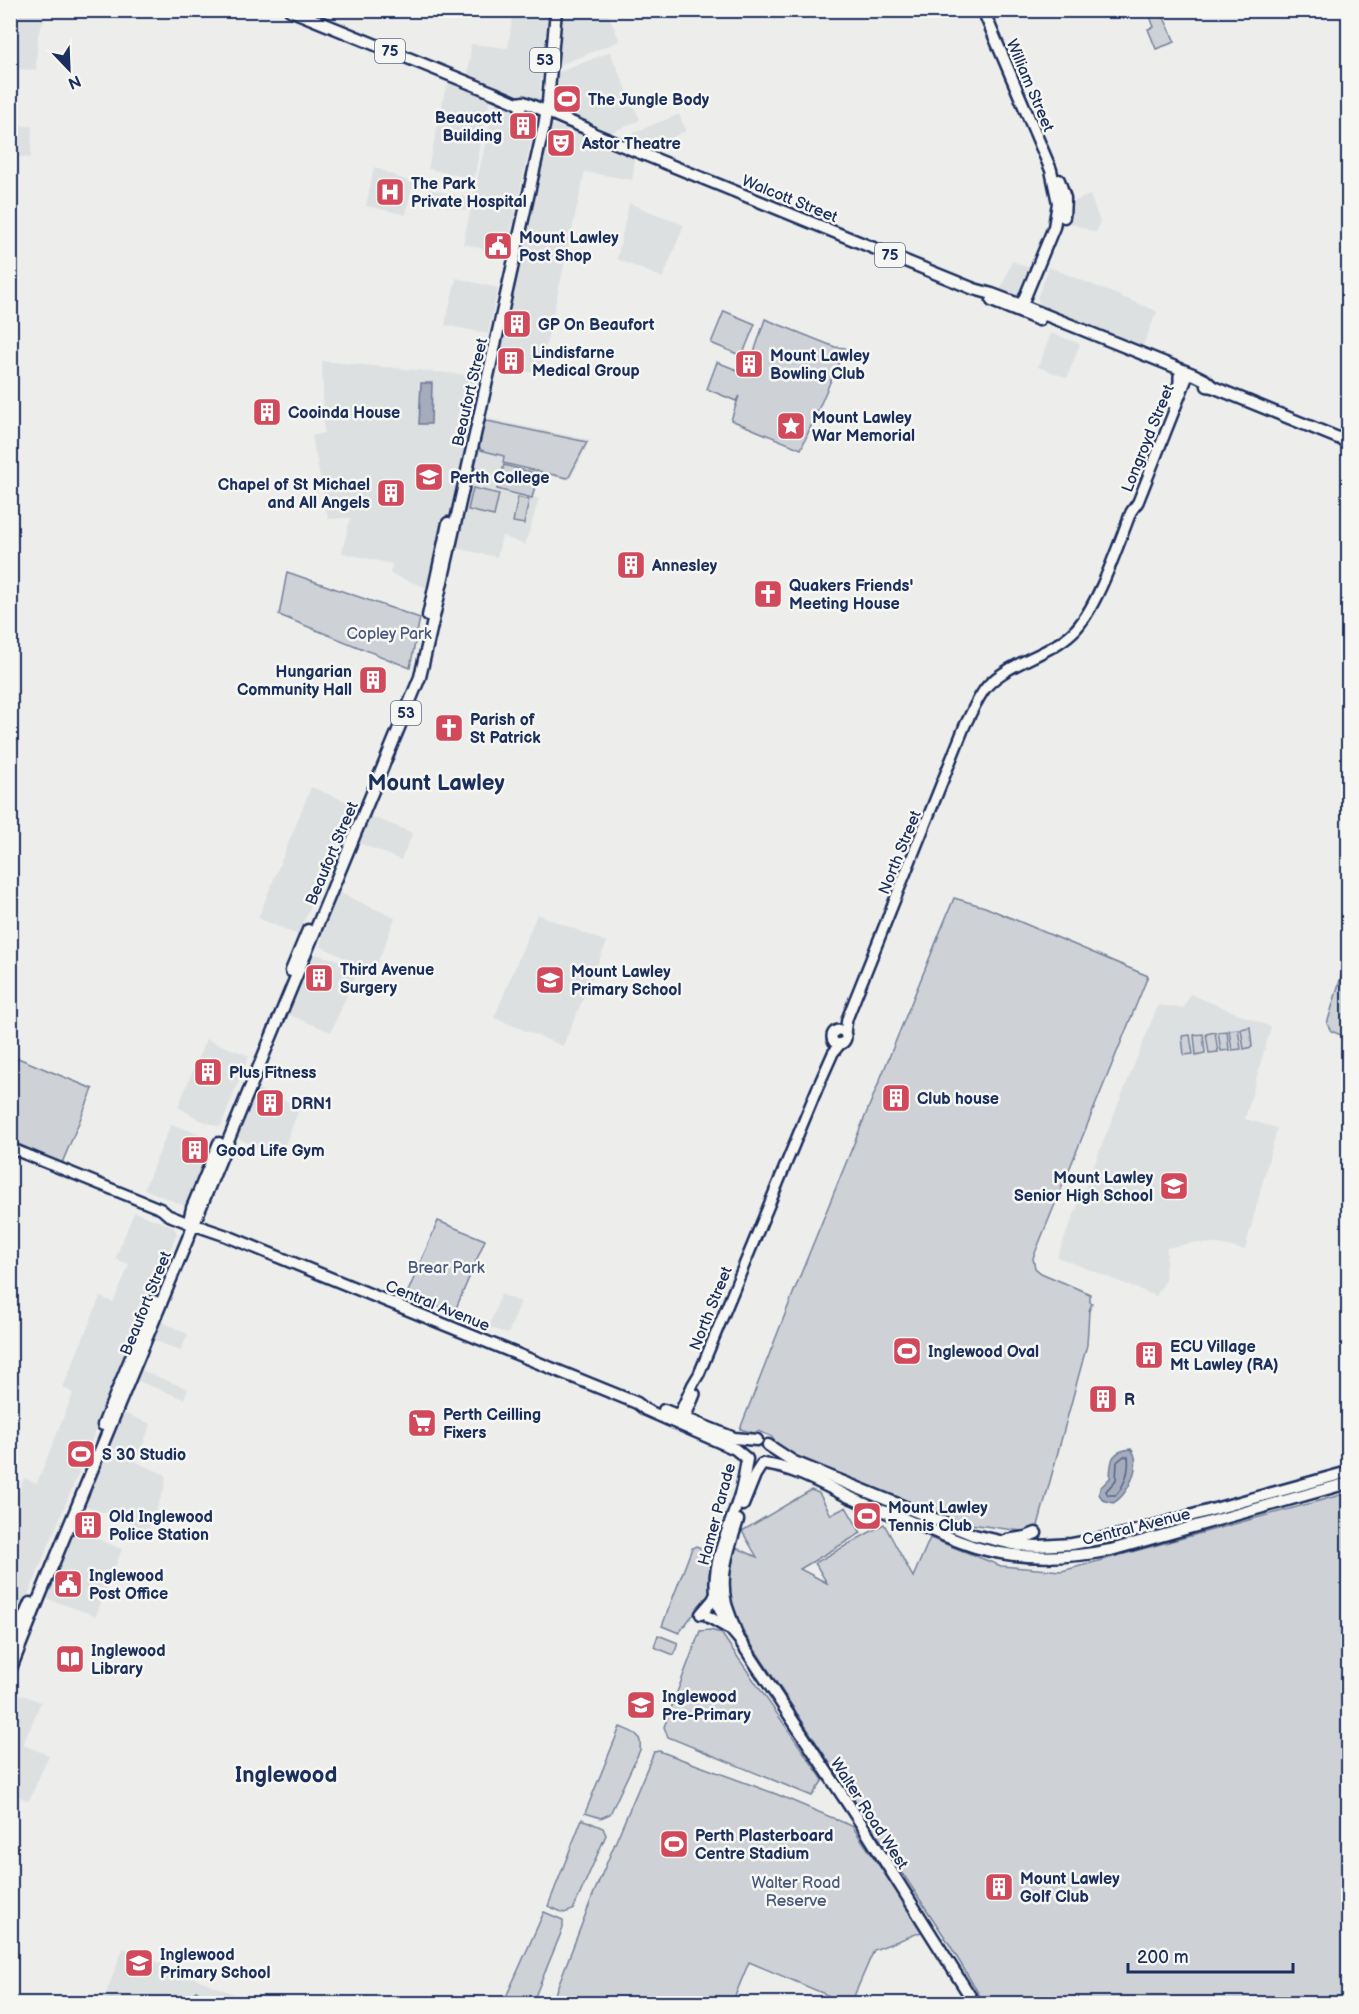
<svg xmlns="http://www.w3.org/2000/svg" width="1359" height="2014" font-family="'Balsamiq Sans',sans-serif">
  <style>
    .built { fill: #dde0e1 }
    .green { fill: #ced2d7; stroke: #74809a; stroke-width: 1.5 }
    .water { fill: #a5acbc; stroke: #6e7a96; stroke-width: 1.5 }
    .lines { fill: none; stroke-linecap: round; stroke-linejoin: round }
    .shore { stroke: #526184; stroke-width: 1.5 }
    .secondary-casing { stroke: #1b2f5e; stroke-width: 14 }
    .primary-casing { stroke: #1b2f5e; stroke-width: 15 }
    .secondary { stroke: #f6f6f2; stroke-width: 9 }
    .primary { stroke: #f6f6f2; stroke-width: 10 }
    .labels { text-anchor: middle; stroke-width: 5; stroke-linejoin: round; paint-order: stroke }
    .shield { fill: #f6f6f2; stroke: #5d6b8a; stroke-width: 1.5 }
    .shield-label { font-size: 15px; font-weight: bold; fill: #1b2f5e }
    .street-label { font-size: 16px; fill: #1b2f5e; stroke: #f6f6f2 }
    .poi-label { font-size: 16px; font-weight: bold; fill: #1b2f5e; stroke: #f6f6f2; text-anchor: start }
    .park-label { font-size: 16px; fill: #48587c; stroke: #f6f6f2 }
    .district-label { font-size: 22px; font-weight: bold; fill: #1b2f5e; stroke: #f6f6f2 }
  </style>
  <rect width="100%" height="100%" fill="#edeeec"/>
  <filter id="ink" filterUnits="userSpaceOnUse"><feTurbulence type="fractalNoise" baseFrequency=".0167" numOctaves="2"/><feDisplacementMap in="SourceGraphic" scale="12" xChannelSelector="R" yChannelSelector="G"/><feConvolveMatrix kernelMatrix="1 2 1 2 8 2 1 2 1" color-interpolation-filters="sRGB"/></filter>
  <g filter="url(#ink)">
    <g class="built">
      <path d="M10 11H48L38 35 36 70 11 69Z"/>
      <path d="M513 11H548L539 100 537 103H534L472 78 468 74 471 44 508 48Z"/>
      <path d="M559 11H607L620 41 560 65H557L555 63Z"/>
      <path d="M610 52 640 120 608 134 553 112 550 107 554 74Z"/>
      <path d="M450 82 490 99 474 179 428 169 445 90Z"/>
      <path d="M498 101 532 116 535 123 506 254 463 244 494 104Z"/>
      <path d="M679 114 686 131 651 147 627 138 628 135Z"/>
      <path d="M549 124H552L629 154 634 159V170L632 180 585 172 540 373 496 369Z"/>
      <path d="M10 125 32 126 31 158 11 156Z"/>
      <path d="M374 167 413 183 406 215 366 206Z"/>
      <path d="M429 189 470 198 467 211 426 202Z"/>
      <path d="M1090 195 1100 221 1096 233 1068 222 1072 202Z"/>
      <path d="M629 203 684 225 663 278 617 259Z"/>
      <path d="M1012 261 1030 268 1021 294 1015 296 1000 291Z"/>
      <path d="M1049 267 1157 311 1142 348 1041 307 1037 298Z"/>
      <path d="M456 278 498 288 488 334 445 325Z"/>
      <path d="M1051 333 1080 344 1067 378 1038 367Z"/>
      <path d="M322 361 479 376 470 415 590 440 570 480 540 474 534 497 539 499 525 545 502 536 497 557 436 544 427 588 390 574 392 564 342 553 350 518 328 519 312 436 324 433Z"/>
      <path d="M311 787 355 805 298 935 258 918Z"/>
      <path d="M368 815 413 833 401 860 357 842Z"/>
      <path d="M336 891 395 918 375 970 360 965 331 1032 287 1014 299 983 314 954 357 964 320 946 330 906Z"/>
      <path d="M537 914 607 942 563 1046 494 1018Z"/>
      <path d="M1190 994 1271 1027 1245 1119 1277 1128 1245 1250 1219 1244 1193 1243 1167 1248 1165 1281 1156 1296 1057 1257 1158 1005 1184 1008Z"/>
      <path d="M206 1039 249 1056 221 1126H217L198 1119 178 1107Z"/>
      <path d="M255 1088 300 1107 280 1158 235 1137Z"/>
      <path d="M171 1124 209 1137 211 1144 187 1206H185L144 1189Z"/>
      <path d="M134 1212 174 1227 177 1233 11 1637V1512L24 1478 37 1483 73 1393 63 1387 100 1297 113 1302 123 1280 129 1264 115 1259Z"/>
      <path d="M501 1294 521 1302 508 1334 489 1327Z"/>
      <path d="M158 1320 188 1334 181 1351 151 1339Z"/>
      <path d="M139 1369 188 1389 184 1399 135 1380Z"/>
      <path d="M121 1412 151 1424 136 1462 166 1475 164 1490 148 1530 84 1505Z"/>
      <path d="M73 1529 122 1549 96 1616 45 1598Z"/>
      <path d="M10 1690 41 1702 23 1745 49 1755 29 1801 11 1793Z"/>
      <path d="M123 1948 236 1995 233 2003 102 2004Z"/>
    </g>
    <g class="green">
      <path d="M1148 11H1161L1175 42 1156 49 1148 29 1154 27Z"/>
      <path d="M724 311 755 324 742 356 711 343Z"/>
      <path d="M765 319 835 347 845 348 801 449 731 420 739 396 736 401 707 389 717 362 747 374Z"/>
      <path d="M487 421 587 442 569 477 567 478 503 463 504 456 481 450 479 446 484 423Z"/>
      <path d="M504 465 538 474 532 498 497 489Z"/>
      <path d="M473 488 499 494 494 516 468 510Z"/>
      <path d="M518 497 529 500 524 524 513 522Z"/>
      <path d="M287 572 420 618 410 668 279 615Z"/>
      <path d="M954 898 985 907 1148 976 1033 1258 1035 1268 1041 1273 1090 1294V1302L1092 1303 1089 1311 1087 1345 1036 1533 955 1522 922 1511 783 1453 771 1436 758 1431 754 1433 740 1429 802 1271Z"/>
      <path d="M1348 953V1038L1331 1031 1327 1024Z"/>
      <path d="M1250 1027 1252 1047 1244 1049 1241 1029Z"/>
      <path d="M1238 1029 1241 1049 1232 1050 1229 1030Z"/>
      <path d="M1227 1031 1229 1050 1221 1051 1218 1032Z"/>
      <path d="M1215 1032 1218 1052 1209 1053 1206 1034Z"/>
      <path d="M1203 1034 1205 1053 1196 1055 1194 1035Z"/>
      <path d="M1190 1035 1193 1054 1184 1055 1182 1036Z"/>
      <path d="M18 1058 93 1089 62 1163 11 1141V1076Z"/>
      <path d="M438 1221 485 1240 454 1313 407 1294Z"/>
      <path d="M811 1490 819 1493 831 1515 846 1507 861 1533 800 1569 827 1583 815 1563 884 1524 913 1577 930 1538 1001 1566 1062 1571 1348 1493V2003H984L948 1942 742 1630C727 1603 723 1576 735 1547L757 1557 742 1531Z"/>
      <path d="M696 1546 712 1553 709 1576 711 1597 704 1607 691 1617 679 1633 662 1626 692 1548Z"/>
      <path d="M710 1630 721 1633 823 1780 812 1796 668 1737 664 1727 700 1631Z"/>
      <path d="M658 1635 678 1643 674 1655 654 1647Z"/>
      <path d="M620 1727C634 1733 642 1733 640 1750L610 1814 601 1818 585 1813Z"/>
      <path d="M659 1751 776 1794 852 1826 924 1931 874 1950 851 2003H846L749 1962 732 2003 551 2004 593 1895 654 1752Z"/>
      <path d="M582 1819 603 1828 606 1835 573 1910 564 1913 548 1906Z"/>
      <path d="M544 1912 563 1920V1928L534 1999 531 2003H522L506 1997Z"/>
      <path d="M196 1991 211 1997 217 2003H189L194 1993Z"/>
    </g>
    <g class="water">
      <path d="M421 383H432L431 424H419Z"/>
      <path d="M1131 1449C1143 1463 1128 1496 1113 1503L1103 1500 1099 1494 1100 1488 1110 1478C1111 1461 1110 1451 1131 1449Z"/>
    </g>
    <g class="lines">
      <path class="shore" d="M1124 1456 1128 1457C1130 1471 1124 1486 1116 1495H1108L1106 1491 1116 1480 1117 1462Z"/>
      <g class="secondary-casing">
        <g id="secondary">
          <path d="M1171 403 1179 383V376"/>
          <circle cx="839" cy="1037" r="7"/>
          <path d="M845 1033 847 1019 965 725C972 712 978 696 988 685 1012 661 1049 655 1073 632 1097 609 1118 545 1131 512L1138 502 1189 373"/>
          <path d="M10 1148 161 1209 168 1215 188 1223"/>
          <path d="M676 1421 693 1384 699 1374 817 1089 833 1053 841 1043"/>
          <path d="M683 1423 695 1394"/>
        </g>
      </g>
      <g class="primary-casing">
        <g id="primary">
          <path d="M290 10 494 93 517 103 521 107"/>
          <path d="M983 10 1051 170 1058 203 1054 227 1020 309"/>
          <path d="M517 103 524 102 585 128 594 134 616 143 974 289 992 294 1021 305 1195 375 1205 380 1213 387"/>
          <path d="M1059 180 1065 198 1064 217"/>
          <path d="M992 301 1039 320"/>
          <path d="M1207 386 1213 387 1348 442"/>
          <path d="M428 616 448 523"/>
          <path d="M291 971 308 930"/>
          <path d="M189 1221 192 1208 219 1143"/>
          <path d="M189 1223 227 1236 637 1403 646 1410 735 1449 746 1458"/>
          <path d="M664 1410 734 1438 757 1440"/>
          <path d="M103 1425 154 1301"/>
          <path d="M768 1445 794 1462 974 1535 1017 1545 1038 1546 1072 1544 1121 1535 1348 1472"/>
          <path d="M747 1459C745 1470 744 1480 741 1491 726 1544 693 1590 739 1639L862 1825 975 2004"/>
          <path d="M763 1464C798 1468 824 1486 856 1500 872 1508 890 1513 907 1520 929 1529 952 1540 975 1547 1019 1560 1066 1559 1111 1550L1348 1483"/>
          <path d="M743 1505 755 1475 762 1464"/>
          <path d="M1007 1540 1026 1537 1036 1533"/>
          <path d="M701 1614 713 1600 716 1594"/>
          <path d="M709 1617 728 1628"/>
          <path d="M736 1632C733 1623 729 1614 726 1604 719 1574 729 1548 738 1520"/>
          <path d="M10 1650 30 1603"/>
          <path d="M10 1671 40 1596 420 677C463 494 502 310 544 126L548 102 556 10"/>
        </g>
      </g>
      <use href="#secondary" class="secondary"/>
      <use href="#primary" class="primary"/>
    </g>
  </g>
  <defs>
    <g id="stadium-square" transform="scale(1.5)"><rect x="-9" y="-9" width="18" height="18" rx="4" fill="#d1495b" stroke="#f6f6f2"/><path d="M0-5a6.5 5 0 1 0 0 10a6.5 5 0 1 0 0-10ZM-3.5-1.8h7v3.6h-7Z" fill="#fff"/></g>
    <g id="building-square" transform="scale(1.5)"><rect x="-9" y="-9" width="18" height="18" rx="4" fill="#d1495b" stroke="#f6f6f2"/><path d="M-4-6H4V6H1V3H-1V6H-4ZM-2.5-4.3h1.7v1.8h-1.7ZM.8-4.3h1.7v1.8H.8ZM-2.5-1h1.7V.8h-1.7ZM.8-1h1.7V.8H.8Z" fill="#fff"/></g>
    <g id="theatre-square" transform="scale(1.5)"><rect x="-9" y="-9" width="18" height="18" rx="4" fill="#d1495b" stroke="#f6f6f2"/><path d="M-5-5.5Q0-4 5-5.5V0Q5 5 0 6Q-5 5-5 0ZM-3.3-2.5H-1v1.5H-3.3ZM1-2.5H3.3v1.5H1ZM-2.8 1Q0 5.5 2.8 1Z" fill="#fff"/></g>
    <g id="hospital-square" transform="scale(1.5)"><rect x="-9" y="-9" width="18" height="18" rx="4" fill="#d1495b" stroke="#f6f6f2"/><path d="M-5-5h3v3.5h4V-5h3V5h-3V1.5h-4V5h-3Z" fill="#fff"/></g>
    <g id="civic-square" transform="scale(1.5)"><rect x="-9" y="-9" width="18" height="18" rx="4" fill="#d1495b" stroke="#f6f6f2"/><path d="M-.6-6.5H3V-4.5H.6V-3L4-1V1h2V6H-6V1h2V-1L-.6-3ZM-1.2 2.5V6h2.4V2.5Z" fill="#fff"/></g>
    <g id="sight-square" transform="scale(1.5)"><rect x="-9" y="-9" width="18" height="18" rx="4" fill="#d1495b" stroke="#f6f6f2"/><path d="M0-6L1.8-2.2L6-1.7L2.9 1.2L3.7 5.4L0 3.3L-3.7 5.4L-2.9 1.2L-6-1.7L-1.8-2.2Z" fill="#fff"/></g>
    <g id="school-square" transform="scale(1.5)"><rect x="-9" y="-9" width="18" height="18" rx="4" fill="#d1495b" stroke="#f6f6f2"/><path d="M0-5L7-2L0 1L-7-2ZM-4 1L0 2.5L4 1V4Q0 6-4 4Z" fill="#fff"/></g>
    <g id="church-square" transform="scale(1.5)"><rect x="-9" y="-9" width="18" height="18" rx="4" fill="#d1495b" stroke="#f6f6f2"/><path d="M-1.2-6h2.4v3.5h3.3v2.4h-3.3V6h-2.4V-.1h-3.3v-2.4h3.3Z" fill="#fff"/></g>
    <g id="supermarket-square" transform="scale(1.5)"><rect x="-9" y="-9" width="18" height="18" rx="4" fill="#d1495b" stroke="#f6f6f2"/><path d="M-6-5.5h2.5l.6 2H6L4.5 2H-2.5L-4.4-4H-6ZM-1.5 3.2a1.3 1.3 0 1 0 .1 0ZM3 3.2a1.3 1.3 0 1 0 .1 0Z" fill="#fff"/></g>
    <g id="library-square" transform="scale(1.5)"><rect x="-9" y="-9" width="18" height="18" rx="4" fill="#d1495b" stroke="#f6f6f2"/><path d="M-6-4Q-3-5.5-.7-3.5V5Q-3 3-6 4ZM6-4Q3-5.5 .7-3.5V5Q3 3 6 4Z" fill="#fff"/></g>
  </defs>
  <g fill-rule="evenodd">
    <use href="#stadium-square" x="567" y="99"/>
    <use href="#building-square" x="523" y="126"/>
    <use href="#theatre-square" x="561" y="143"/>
    <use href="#hospital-square" x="390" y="192"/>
    <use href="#civic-square" x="498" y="246"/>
    <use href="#building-square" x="517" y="324"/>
    <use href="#building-square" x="511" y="361"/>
    <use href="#building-square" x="749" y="364"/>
    <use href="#building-square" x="267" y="412"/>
    <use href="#sight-square" x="791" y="426"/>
    <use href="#school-square" x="429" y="477"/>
    <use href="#building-square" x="391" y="493"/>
    <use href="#building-square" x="631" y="565"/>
    <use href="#church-square" x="768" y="594"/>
    <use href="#building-square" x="373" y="680"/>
    <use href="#church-square" x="449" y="728"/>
    <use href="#building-square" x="319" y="978"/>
    <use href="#school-square" x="550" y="980"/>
    <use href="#building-square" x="208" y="1072"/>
    <use href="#building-square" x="896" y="1098"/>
    <use href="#building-square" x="270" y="1103"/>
    <use href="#building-square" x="195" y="1150"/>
    <use href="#school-square" x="1174" y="1186"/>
    <use href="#stadium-square" x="907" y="1351"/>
    <use href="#building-square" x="1149" y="1355"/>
    <use href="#building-square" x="1103" y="1399"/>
    <use href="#supermarket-square" x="422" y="1423"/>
    <use href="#stadium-square" x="81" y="1454"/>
    <use href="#stadium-square" x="867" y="1516"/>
    <use href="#building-square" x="88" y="1525"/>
    <use href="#civic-square" x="68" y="1584"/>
    <use href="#library-square" x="70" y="1659"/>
    <use href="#school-square" x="641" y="1705"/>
    <use href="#stadium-square" x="674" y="1844"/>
    <use href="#building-square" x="999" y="1887"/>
    <use href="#school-square" x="139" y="1963"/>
  </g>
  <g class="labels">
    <g class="shield">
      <rect x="375" y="39" width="30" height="24" rx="4.5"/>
      <rect x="530" y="48" width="30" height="24" rx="4.5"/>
      <rect x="875" y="243" width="30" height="24" rx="4.5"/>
      <rect x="391" y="701" width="30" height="24" rx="4.5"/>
    </g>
    <g class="shield-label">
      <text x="390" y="56">75</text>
      <text x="545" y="65">53</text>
      <text x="890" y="260">75</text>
      <text x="406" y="718">53</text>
    </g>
    <g class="street-label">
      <text transform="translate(1031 85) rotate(67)" y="6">William Street</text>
      <text transform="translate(790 198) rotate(22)" y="6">Walcott Street</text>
      <text transform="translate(469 392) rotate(-77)" y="6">Beaufort Street</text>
      <text transform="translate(1147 438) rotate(-68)" y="6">Longroyd Street</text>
      <text transform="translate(899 852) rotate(-68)" y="6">North Street</text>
      <text transform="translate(331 853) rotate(-67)" y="6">Beaufort Street</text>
      <text transform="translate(145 1303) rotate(-68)" y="6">Beaufort Street</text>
      <text transform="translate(438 1305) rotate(22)" y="6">Central Avenue</text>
      <text transform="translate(710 1308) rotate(-68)" y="6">North Street</text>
      <text transform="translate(716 1514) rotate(-75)" y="6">Hamer Parade</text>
      <text transform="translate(1136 1526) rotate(-14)" y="6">Central Avenue</text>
      <text transform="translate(870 1813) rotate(57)" y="6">Walter Road West</text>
    </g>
    <g class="poi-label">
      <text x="588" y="105">The Jungle Body</text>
      <text x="502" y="123" text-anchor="end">Beaucott<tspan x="502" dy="18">Building</tspan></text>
      <text x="582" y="149">Astor Theatre</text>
      <text x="411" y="189">The Park<tspan x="411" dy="18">Private Hospital</tspan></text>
      <text x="519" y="243">Mount Lawley<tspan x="519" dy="18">Post Shop</tspan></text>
      <text x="538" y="330">GP On Beaufort</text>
      <text x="532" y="358">Lindisfarne<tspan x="532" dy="18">Medical Group</tspan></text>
      <text x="770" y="361">Mount Lawley<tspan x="770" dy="18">Bowling Club</tspan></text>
      <text x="288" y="418">Cooinda House</text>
      <text x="812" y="423">Mount Lawley<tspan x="812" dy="18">War Memorial</tspan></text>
      <text x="450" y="483">Perth College</text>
      <text x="370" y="490" text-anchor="end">Chapel of St Michael<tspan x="370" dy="18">and All Angels</tspan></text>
      <text x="652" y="571">Annesley</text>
      <text x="789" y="591">Quakers Friends'<tspan x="789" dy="18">Meeting House</tspan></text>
      <text x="352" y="677" text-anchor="end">Hungarian<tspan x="352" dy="18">Community Hall</tspan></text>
      <text x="470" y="725">Parish of<tspan x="470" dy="18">St Patrick</tspan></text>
      <text x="340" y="975">Third Avenue<tspan x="340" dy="18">Surgery</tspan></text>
      <text x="571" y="977">Mount Lawley<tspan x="571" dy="18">Primary School</tspan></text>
      <text x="229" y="1078">Plus Fitness</text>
      <text x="917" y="1104">Club house</text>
      <text x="291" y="1109">DRN1</text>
      <text x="216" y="1156">Good Life Gym</text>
      <text x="1153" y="1183" text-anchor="end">Mount Lawley<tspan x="1153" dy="18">Senior High School</tspan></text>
      <text x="1170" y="1352">ECU Village<tspan x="1170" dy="18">Mt Lawley (RA)</tspan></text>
      <text x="928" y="1357">Inglewood Oval</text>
      <text x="1124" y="1405">R</text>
      <text x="443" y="1420">Perth Ceilling<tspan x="443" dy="18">Fixers</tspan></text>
      <text x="102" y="1460">S 30 Studio</text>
      <text x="888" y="1513">Mount Lawley<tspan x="888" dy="18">Tennis Club</tspan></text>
      <text x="109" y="1522">Old Inglewood<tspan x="109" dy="18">Police Station</tspan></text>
      <text x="89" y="1581">Inglewood<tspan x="89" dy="18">Post Office</tspan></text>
      <text x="91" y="1656">Inglewood<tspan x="91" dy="18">Library</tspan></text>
      <text x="662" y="1702">Inglewood<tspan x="662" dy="18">Pre-Primary</tspan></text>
      <text x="695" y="1841">Perth Plasterboard<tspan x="695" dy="18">Centre Stadium</tspan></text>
      <text x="1020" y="1884">Mount Lawley<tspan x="1020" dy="18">Golf Club</tspan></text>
      <text x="160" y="1960">Inglewood<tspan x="160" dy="18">Primary School</tspan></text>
    </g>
    <g class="park-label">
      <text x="389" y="639">Copley Park</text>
      <text x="446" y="1273">Brear Park</text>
      <text x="796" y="1888">Walter Road<tspan x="796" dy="18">Reserve</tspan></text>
    </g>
    <g class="district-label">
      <text x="436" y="790">Mount Lawley</text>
      <text x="286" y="1782">Inglewood</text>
    </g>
  </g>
  <rect width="1359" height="2014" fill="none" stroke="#f6f6f2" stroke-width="36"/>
  <rect x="18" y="18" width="1323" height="1978" fill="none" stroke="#1b2f5e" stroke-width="2" filter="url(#ink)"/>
  <g transform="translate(69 69) rotate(157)" stroke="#f6f6f2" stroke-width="4.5" paint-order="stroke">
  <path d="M0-4.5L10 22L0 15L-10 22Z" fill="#1b2f5e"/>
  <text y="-9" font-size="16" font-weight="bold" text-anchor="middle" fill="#1b2f5e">N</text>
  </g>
  <path d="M1128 1963v9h165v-9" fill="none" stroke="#1b2f5e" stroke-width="3"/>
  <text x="1137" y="1963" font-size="18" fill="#1b2f5e" stroke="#f6f6f2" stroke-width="4.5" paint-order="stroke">200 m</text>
</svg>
